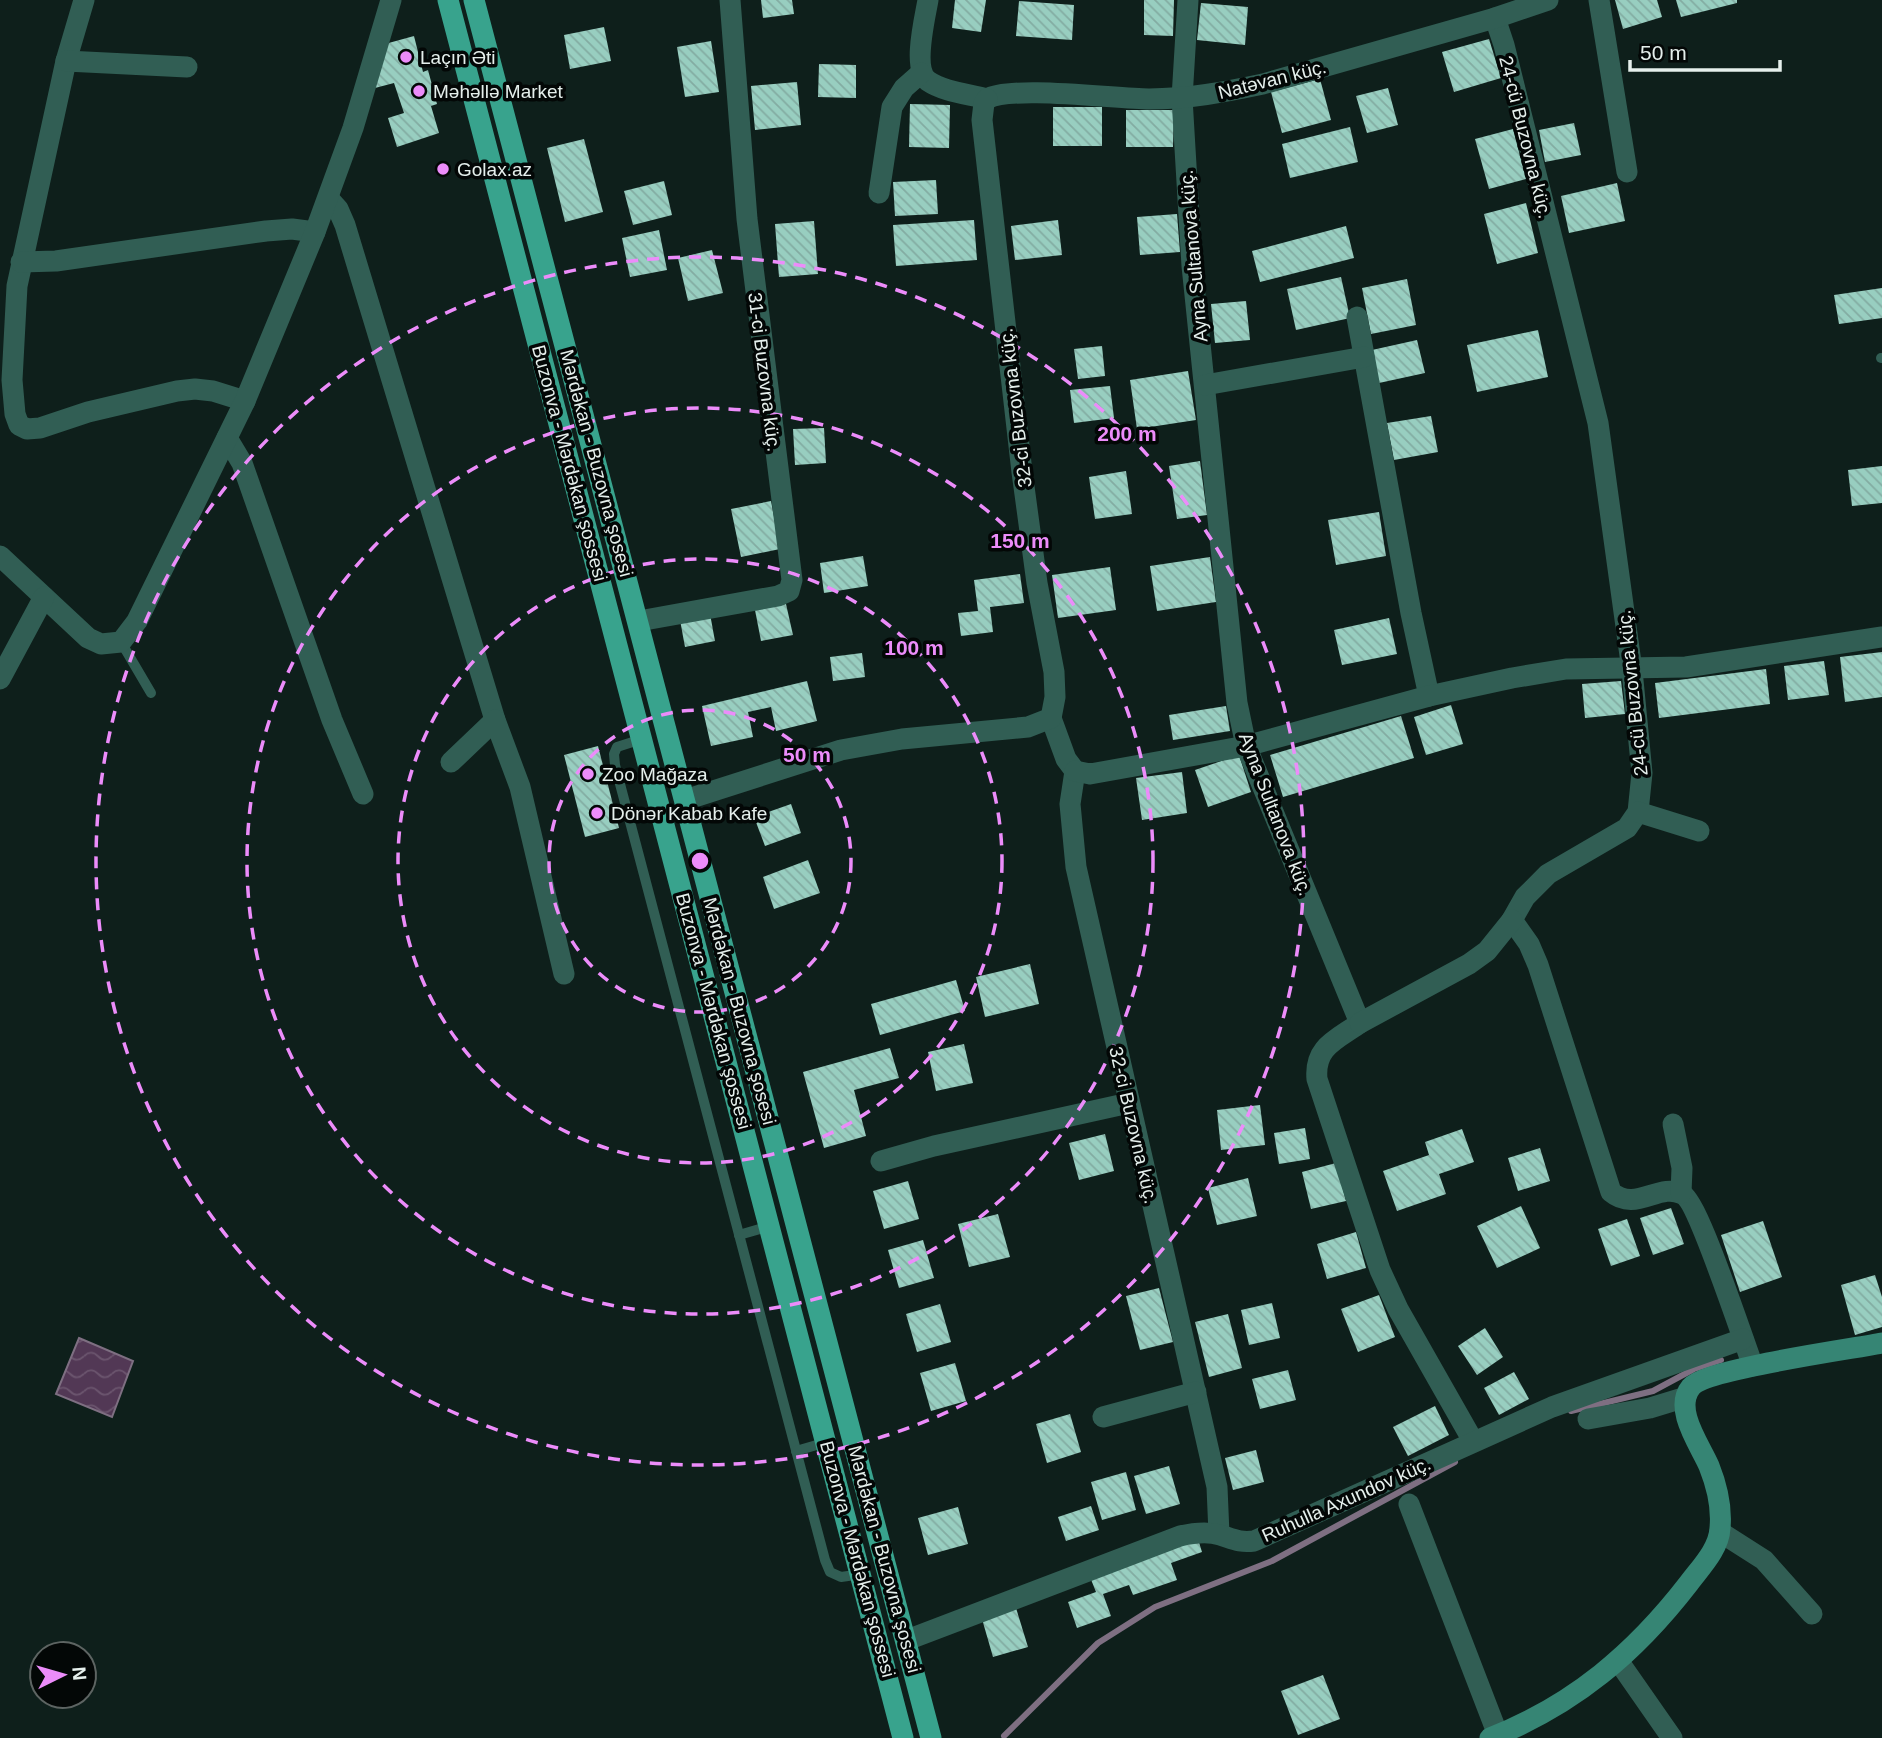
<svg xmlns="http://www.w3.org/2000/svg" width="1882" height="1738" font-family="Arial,sans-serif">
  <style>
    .water { fill: url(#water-waves); stroke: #7e6f82; stroke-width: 2 }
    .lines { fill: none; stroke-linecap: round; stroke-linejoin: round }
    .stream { stroke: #7e6f82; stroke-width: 6 }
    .building { fill: url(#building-back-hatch) }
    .lane { stroke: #315e54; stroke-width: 10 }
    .street { stroke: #315e54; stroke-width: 21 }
    .secondary { stroke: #368574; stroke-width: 21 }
    .primary { stroke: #38a38d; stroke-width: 21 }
    .ring { fill: none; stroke: #ec8cfa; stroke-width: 3.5; stroke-dasharray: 12 9 }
    .poi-dot { fill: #ec8cfa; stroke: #030706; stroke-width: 2.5 }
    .labels { text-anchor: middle; stroke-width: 7; stroke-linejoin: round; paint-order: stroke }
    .poi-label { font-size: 19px; fill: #e5efec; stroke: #030706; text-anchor: start }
    .street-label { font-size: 19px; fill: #e5efec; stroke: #030706 }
    .centre { fill: #ec8cfa; stroke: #030706; stroke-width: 3.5 }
    .ring-label { font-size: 21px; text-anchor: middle; font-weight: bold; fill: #ec8cfa; stroke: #030706; stroke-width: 7; stroke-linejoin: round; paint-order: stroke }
  </style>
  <defs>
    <pattern id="water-waves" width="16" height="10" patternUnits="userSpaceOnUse" patternTransform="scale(1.75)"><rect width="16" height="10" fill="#523855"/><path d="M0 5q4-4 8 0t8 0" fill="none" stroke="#6b556e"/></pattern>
    <pattern id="building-back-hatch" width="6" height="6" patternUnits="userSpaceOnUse" patternTransform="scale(1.75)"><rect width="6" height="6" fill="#98cec0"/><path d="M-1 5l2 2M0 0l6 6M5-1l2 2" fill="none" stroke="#83aca2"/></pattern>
  </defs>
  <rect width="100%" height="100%" fill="#0e1f1b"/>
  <path class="water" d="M79 1338 133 1361 112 1417 56 1394Z"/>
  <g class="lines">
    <g class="stream">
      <path d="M1571 1411 1653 1391 1694 1369 1721 1360"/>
      <path d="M1004 1736 1098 1643 1155 1607 1272 1561 1455 1462"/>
    </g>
  </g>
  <g class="building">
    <path d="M761 0H792L794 14 763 18Z"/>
    <path d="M955 0H986L981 32 952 28Z"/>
    <path d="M1144 0H1174L1173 36 1144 35Z"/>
    <path d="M1615 0H1657L1662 17 1623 29Z"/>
    <path d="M1676 0H1737V3L1681 17Z"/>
    <path d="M1019 1 1074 5 1072 40 1016 36Z"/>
    <path d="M1201 3 1248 7 1245 45 1197 40Z"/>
    <path d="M604 27 611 61 570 69 564 35Z"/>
    <path d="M414 36 423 72 428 70 437 104 431 106 439 133 397 147 388 118 404 113 394 83 375 88 385 44Z"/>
    <path d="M1489 39 1501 78 1454 92 1442 52Z"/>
    <path d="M711 41 719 92 685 97 677 47Z"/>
    <path d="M819 64 856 65V98L818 97Z"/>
    <path d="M1320 79 1331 120 1282 133 1271 92Z"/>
    <path d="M797 82 801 125 755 130 751 86Z"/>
    <path d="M1388 88 1398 125 1367 133 1356 96Z"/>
    <path d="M910 104 950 105 949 148 909 147Z"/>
    <rect x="1053" y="107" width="49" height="39"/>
    <path d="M1126 110H1174L1173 147H1126Z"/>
    <path d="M1574 123 1581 155 1545 162 1539 130Z"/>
    <path d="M1350 127 1358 162 1290 178 1282 144Z"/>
    <path d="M1513 129 1526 179 1489 189 1475 139Z"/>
    <path d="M584 139 603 212 565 222 547 148Z"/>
    <path d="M936 180 938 214 895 216 893 182Z"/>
    <path d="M664 181 672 215 633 225 624 191Z"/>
    <path d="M1617 183 1625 221 1569 233 1561 196Z"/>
    <path d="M1526 203 1538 253 1497 264 1484 214Z"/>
    <path d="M1177 214 1180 252 1140 255 1137 217Z"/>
    <path d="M974 220 977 260 896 266 893 225Z"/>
    <path d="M1058 220 1062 255 1015 260 1011 226Z"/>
    <path d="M814 221 818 274 779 277 775 224Z"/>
    <path d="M1346 226 1354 258 1260 282 1252 251Z"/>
    <path d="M659 230 667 270 630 277 622 238Z"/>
    <path d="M712 250 723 293 688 301 678 258Z"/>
    <path d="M1341 277 1350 318 1296 330 1287 289Z"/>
    <path d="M1407 279 1416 325 1371 334 1362 288Z"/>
    <path d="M1882 288V318L1839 324 1834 295Z"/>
    <path d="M1246 301 1250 340 1215 343 1211 304Z"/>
    <path d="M1538 330 1548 377 1477 392 1467 345Z"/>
    <path d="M1417 340 1425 373 1379 383 1372 350Z"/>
    <path d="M1102 346 1105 376 1078 379 1074 349Z"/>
    <path d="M1188 371 1196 420 1137 429 1130 380Z"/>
    <path d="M1110 386 1114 418 1074 423 1070 390Z"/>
    <path d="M1431 416 1438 452 1394 460 1387 423Z"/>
    <path d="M824 428 826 463 795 465 793 429Z"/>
    <path d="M1200 461 1207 515 1177 519 1169 466Z"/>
    <path d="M1882 466V503L1852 506 1848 470Z"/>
    <path d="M1126 471 1132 514 1095 519 1089 477Z"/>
    <path d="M771 501 780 549 741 557 731 509Z"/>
    <path d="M1379 512 1386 556 1336 565 1328 520Z"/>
    <path d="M863 556 868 586 824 593 820 563Z"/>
    <path d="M1210 557 1216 602 1157 611 1150 566Z"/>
    <path d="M1110 567 1116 610 1058 618 1052 575Z"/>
    <path d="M1020 574 1024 603 990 607 993 632 961 636 958 613 978 611 974 580Z"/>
    <path d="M786 604 793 635 761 641 755 610Z"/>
    <path d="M710 614 715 641 685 647 680 620Z"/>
    <path d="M1389 618 1397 654 1342 665 1334 630Z"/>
    <path d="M1882 652V697L1845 702 1840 657Z"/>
    <path d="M862 653 865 677 833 681 830 657Z"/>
    <path d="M1824 661 1829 695 1788 700 1784 666Z"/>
    <path d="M1766 669 1770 704 1659 718 1655 683Z"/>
    <path d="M807 681 817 721 776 731 771 707 748 712 753 737 711 746 702 706Z"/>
    <path d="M1621 681 1625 714 1585 718 1582 684Z"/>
    <path d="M1451 705 1463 744 1426 755 1414 717Z"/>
    <path d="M1226 706 1230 731 1173 740 1169 715Z"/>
    <path d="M1401 716 1414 758 1283 797 1270 755Z"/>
    <path d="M598 746 619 828 585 837 564 755Z"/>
    <path d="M1239 755 1251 792 1208 807 1195 770Z"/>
    <path d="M1182 772 1187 813 1142 820 1136 778Z"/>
    <path d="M791 804 801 833 765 846 754 817Z"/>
    <path d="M808 860 820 893 774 909 763 877Z"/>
    <path d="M1030 964 1039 1004 985 1017 976 977Z"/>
    <path d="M956 980 965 1011 880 1035 871 1004Z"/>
    <path d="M964 1044 973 1083 936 1091 928 1052Z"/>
    <path d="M890 1048 899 1078 854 1090 866 1136 824 1148 803 1072Z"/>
    <path d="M1260 1105 1265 1145 1221 1150 1217 1110Z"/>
    <path d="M1305 1128 1310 1159 1279 1164 1274 1133Z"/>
    <path d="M1462 1129 1474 1162 1439 1174 1446 1194 1397 1211 1383 1171 1429 1155 1425 1142Z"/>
    <path d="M1105 1134 1114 1171 1079 1180 1069 1143Z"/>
    <path d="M1540 1148 1550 1181 1518 1191 1508 1158Z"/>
    <path d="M1336 1163 1346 1201 1311 1209 1302 1172Z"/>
    <path d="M1248 1178 1257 1216 1217 1225 1208 1188Z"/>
    <path d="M908 1181 919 1219 884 1229 873 1191Z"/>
    <path d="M1521 1206 1540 1248 1497 1268 1477 1226Z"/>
    <path d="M1671 1208 1684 1244 1653 1255 1640 1218Z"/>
    <path d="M998 1214 1010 1257 969 1267 958 1224Z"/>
    <path d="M1627 1219 1640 1256 1611 1266 1598 1229Z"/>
    <path d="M1763 1221 1782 1277 1740 1292 1721 1235Z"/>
    <path d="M1356 1232 1366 1268 1327 1279 1317 1244Z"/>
    <path d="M923 1240 934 1278 899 1288 888 1250Z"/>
    <path d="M1875 1275 1882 1297V1327L1855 1335 1841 1285Z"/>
    <path d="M1159 1288 1173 1342 1140 1350 1126 1296Z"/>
    <path d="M1379 1295 1395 1337 1358 1352 1341 1309Z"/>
    <path d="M1272 1303 1280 1338 1249 1345 1241 1310Z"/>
    <path d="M940 1304 951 1342 917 1352 906 1314Z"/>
    <path d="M1228 1314 1242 1368 1209 1377 1195 1322Z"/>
    <path d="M1485 1328 1503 1357 1477 1375 1458 1346Z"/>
    <path d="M955 1363 966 1401 931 1411 920 1373Z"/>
    <path d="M1288 1370 1296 1400 1260 1409 1252 1379Z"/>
    <path d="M1514 1372 1529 1399 1499 1415 1484 1388Z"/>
    <path d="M1435 1406 1449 1435 1408 1456 1393 1427Z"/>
    <path d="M1070 1414 1081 1452 1047 1463 1036 1424Z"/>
    <path d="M1256 1450 1264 1482 1233 1490 1225 1458Z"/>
    <path d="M1169 1466 1180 1504 1146 1514 1134 1476Z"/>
    <path d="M1126 1472 1136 1510 1102 1520 1091 1482Z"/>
    <path d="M1091 1506 1099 1530 1066 1541 1058 1517Z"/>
    <path d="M958 1507 968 1544 928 1555 918 1518Z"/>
    <path d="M1198 1539 1202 1552 1171 1563 1177 1580 1133 1595 1129 1585 1103 1594 1111 1616 1077 1628 1068 1602 1096 1592 1090 1577Z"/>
    <path d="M1016 1608 1028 1647 993 1657 982 1619Z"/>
    <path d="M1323 1675 1340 1719 1298 1735 1281 1691Z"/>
  </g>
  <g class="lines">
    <g class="lane">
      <path d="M1881 358H1882"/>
      <path d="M121 642 151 693"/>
      <path d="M642 739 617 747 614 754 615 765 825 1560 830 1572 841 1577 862 1574"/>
      <path d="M739 1235 770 1226"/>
      <path d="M796 1451 827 1442"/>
    </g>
    <g class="street">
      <path d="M84 0 66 61 17 286 12 380 15 414 19 425 27 429 40 428 88 412 177 391 195 389 213 391 245 401"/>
      <path d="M928 0C925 18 912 69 928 81 944 92 969 94 987 99"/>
      <path d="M1188 0 1182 98 1192 266 1237 703 1246 746 1360 1023C1336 1040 1314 1047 1317 1079L1380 1270 1398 1309 1473 1441"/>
      <path d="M1599 0 1627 172"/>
      <path d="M1495 18 1504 45 1598 423 1632 670 1642 773 1638 812 1627 828 1548 874 1525 897 1512 920 1529 944 1538 965 1611 1192C1636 1213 1659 1182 1682 1194 1698 1201 1743 1340 1753 1366"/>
      <path d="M66 61 187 67"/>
      <path d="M987 99C1011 85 1116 99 1149 99 1188 99 1225 92 1263 84L1495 18 1548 0"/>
      <path d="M879 193 892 107 904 88 921 73"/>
      <path d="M329 199 338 209 345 225 495 720 520 787 564 974"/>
      <path d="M21 262 56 261 266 231 292 229 315 232"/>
      <path d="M1357 317 1411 613 1429 696"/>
      <path d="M1205 385 1364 357"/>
      <path d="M227 438 242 463 332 720 363 794"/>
      <path d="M0 556 88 638 101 644 121 642 137 621 245 401 315 232 353 128 391 0"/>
      <path d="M639 621 778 596 789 591 792 580 747 219 730 0"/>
      <path d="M0 679 44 597"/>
      <path d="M1051 718 1066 759 1075 771 1070 804 1076 867 1217 1487 1219 1534"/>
      <path d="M451 762 495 720"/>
      <path d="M1075 771 1090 774 1246 746 1429 696 1512 678 1566 669 1686 667 1882 637"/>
      <path d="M685 800 841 750 902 739 1028 727 1051 718 1055 697 1054 672 1037 583 1022 472 982 120 984 103 987 99"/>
      <path d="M1638 812 1699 831"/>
      <path d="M1360 1023 1469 964 1487 951 1512 920"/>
      <path d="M1673 1124 1682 1168 1681 1193"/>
      <path d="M881 1161 934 1146 1129 1103"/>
      <path d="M1103 1417 1196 1392"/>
      <path d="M1588 1419 1650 1408 1686 1397"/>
      <path d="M1409 1504 1498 1735"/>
      <path d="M1720 1532 1764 1560 1812 1614"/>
      <path d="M907 1640 1180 1536C1193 1533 1207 1531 1220 1535 1233 1539 1240 1543 1254 1541L1552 1407 1743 1339"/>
      <path d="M1619 1662 1672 1738"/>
    </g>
    <path class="secondary" d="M1490 1738C1574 1705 1635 1653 1689 1583 1701 1567 1719 1549 1720 1528 1722 1507 1717 1486 1709 1466 1700 1445 1673 1409 1691 1387 1705 1369 1852 1349 1882 1343"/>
    <g class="primary">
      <path d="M448 0 903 1738"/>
      <path d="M474 0 931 1738"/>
    </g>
  </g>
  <g class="ring">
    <circle cx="700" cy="861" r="151"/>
    <circle cx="700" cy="861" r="302"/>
    <circle cx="700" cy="861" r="453"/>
    <circle cx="700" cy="861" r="604"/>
  </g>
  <g class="poi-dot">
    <circle cx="406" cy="57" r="7"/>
    <circle cx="419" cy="91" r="7"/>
    <circle cx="443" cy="169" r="7"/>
    <circle cx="588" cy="774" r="7"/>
    <circle cx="597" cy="813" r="7"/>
  </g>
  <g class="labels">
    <g class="poi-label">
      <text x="420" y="64">Laçın Əti</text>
      <text x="433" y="98">Məhəllə Market</text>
      <text x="457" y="176">Golax.az</text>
      <text x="602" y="781">Zoo Mağaza</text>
      <text x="611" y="820">Dönər Kabab Kafe</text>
    </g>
    <g class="street-label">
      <text transform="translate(1272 79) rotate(-14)" y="7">Natəvan küç.</text>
      <text transform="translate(1526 137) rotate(76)" y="7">24-cü Buzovna küç.</text>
      <text transform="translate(1193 256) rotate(-95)" y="7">Ayna Sultanova küç.</text>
      <text transform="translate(765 372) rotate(83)" y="7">31-ci Buzovna küç.</text>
      <text transform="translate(1015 408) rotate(-97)" y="7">32-ci Buzovna küç.</text>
      <text transform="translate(570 463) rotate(75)" y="7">Buzonva - Mərdəkan şossesi</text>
      <text transform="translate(597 463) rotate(75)" y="7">Mərdəkan - Buzovna şosesi</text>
      <text transform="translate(1632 693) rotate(-96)" y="7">24-cü Buzovna küç.</text>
      <text transform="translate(1276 814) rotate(69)" y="7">Ayna Sultanova küç.</text>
      <text transform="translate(714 1011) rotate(75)" y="7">Buzonva - Mərdəkan şossesi</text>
      <text transform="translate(740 1011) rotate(75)" y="7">Mərdəkan - Buzovna şosesi</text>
      <text transform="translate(1134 1125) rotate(77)" y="7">32-ci Buzovna küç.</text>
      <text transform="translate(1346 1499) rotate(-24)" y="7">Ruhulla Axundov küç.</text>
      <text transform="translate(858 1559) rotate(75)" y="7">Buzonva - Mərdəkan şossesi</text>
      <text transform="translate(885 1559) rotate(75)" y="7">Mərdəkan - Buzovna şosesi</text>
    </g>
  </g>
  <circle cx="700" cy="861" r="10" class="centre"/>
  <g class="ring-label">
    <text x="1127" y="441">200 m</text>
    <text x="1020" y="548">150 m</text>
    <text x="914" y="655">100 m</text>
    <text x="807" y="762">50 m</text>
  </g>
  <g transform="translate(63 1675) rotate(85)"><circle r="33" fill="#030706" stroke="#5d6462" stroke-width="2"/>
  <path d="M0-5L12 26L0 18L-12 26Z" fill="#ec8cfa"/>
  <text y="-10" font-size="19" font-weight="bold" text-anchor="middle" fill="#e5efec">N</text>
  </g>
  <path d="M1630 60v10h150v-10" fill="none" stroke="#e5efec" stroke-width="3.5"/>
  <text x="1640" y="60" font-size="21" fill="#e5efec" stroke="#030706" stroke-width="5" paint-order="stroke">50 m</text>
</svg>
